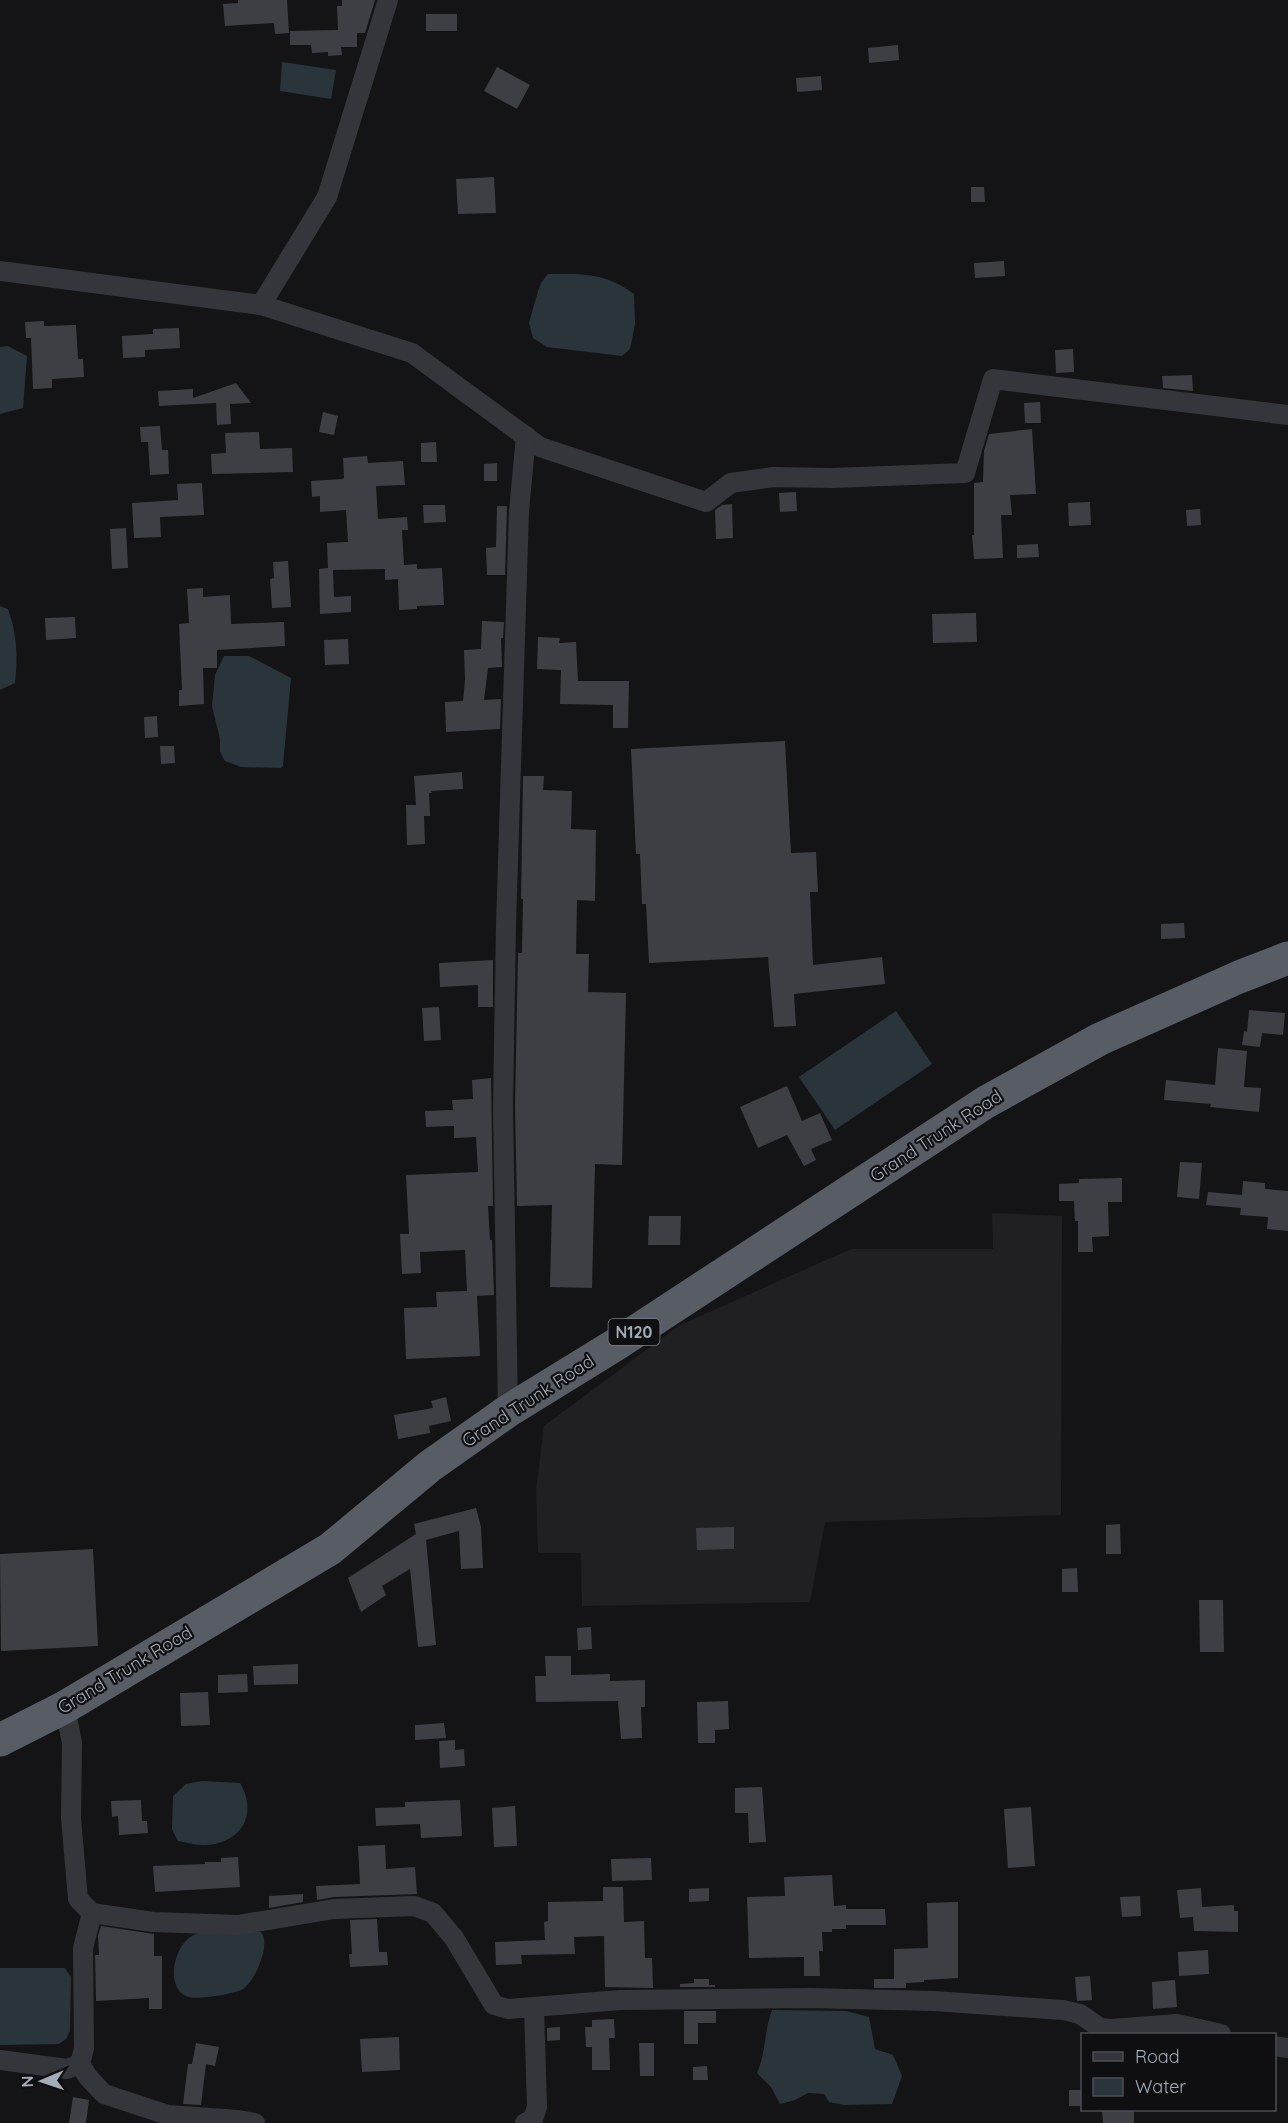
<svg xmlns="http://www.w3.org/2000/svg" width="1288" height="2123" font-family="Quicksand,sans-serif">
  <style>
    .built { fill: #202023 }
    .water { fill: #29353b }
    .building { fill: #3e3f44 }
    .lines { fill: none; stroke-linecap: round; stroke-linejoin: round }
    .minor { stroke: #35363b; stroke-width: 20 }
    .trunk { stroke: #585c64; stroke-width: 33 }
    .labels { text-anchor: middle; stroke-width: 4.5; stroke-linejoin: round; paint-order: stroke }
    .shield { fill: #0f0f11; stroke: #777d86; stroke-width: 1.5 }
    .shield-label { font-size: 16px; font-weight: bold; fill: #a4acb8 }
    .street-label { font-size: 18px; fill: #a4acb8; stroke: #0f0f11 }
  </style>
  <rect width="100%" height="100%" fill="#141416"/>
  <path class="built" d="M992 1213 1062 1216 1061 1515 825 1522 810 1602 582 1606 581 1553H538L536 1490 544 1426 680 1325 851 1249H993Z"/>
  <g class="water">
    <path d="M282 62 336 70 331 99 280 91Z"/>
    <path d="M548 274C584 274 604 272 634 294L635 324 630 349 622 356 547 347 533 338 529 323 538 291 541 283Z"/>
    <path d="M8 346 27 356 23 408 0 414V347Z"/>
    <path d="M0 606 8 609C17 635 18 655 15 683L0 690Z"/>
    <path d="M224 656H249L291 678 283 766 281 768 241 767 225 761 220 752V739L212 706 215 675Z"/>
    <path d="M896 1011 932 1064 835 1130 799 1077Z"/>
    <path d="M202 1781 240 1783C256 1810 246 1837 215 1844 203 1847 189 1843 178 1841L172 1829 173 1796 186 1784Z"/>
    <path d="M261 1932C271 1944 256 1980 243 1989 235 1994 197 2000 189 1997 163 1990 174 1941 196 1934 201 1932 209 1933 215 1933 230 1933 245 1931 261 1932Z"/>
    <path d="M0 1968H65L71 1977 70 2031 66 2039 59 2044 0 2045Z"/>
    <path d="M772 2010 846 2011 869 2017 875 2049 893 2055 902 2076 892 2104 844 2105 829 2102 824 2094 808 2093 795 2100 780 2104 771 2087 757 2073C766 2053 764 2031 772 2010Z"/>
  </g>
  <g class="building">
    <path d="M238 0H287L289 33 275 34 274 23 225 26 223 4 238 3Z"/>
    <path d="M342 0H375L365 33H357V47H341L342 55 328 56V52L312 53 311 45H290V31L338 30 337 6H342Z"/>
    <rect x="426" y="14" width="31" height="17"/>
    <path d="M898 45 899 60 869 63 868 48Z"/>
    <path d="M497 67 530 85 517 109 484 91Z"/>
    <path d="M821 76 822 90 797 92 796 78Z"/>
    <path d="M494 177 496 213 458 214 456 179Z"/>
    <path d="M971 187H984L985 202H971Z"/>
    <path d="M1004 261 1005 276 975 278 974 263Z"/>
    <path d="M44 321V326L76 325 78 359H83L84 377 52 379V388L33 389 31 338H26L25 322Z"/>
    <path d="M179 328 180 348 145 350V357L123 358 122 336 153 334V329Z"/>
    <path d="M1073 349 1074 372 1056 373 1055 350Z"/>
    <path d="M1192 375 1193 391 1163 388 1162 376Z"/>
    <path d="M236 383 251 403 230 404 231 424 217 425 216 403 159 406 158 391 193 389V398Z"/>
    <path d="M1040 402 1041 423H1025L1024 403Z"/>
    <path d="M323 412 338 416 334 435 319 432Z"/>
    <path d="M160 426 162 450H168L169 474 150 475 148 442H141L140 427Z"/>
    <path d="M1032 429 1036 494 1010 495 1012 515H1001L1003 558 974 559 972 535H974V483L983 482 984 451 989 434Z"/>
    <path d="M259 432 260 449 292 448 293 472 212 474 211 454 226 453 225 433Z"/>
    <path d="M436 442 437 462H421V443Z"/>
    <path d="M367 456 368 463 403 461 405 485 376 486 378 519 407 517 408 530H402L404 565 417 564V569L442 568 444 605 417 606V609L399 610 398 579 385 580V569L333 570 334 597 351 596V612L320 614 319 569 328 568 327 543 348 542 346 510 320 512V496L312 497 311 481 342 479 344 478 343 458Z"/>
    <path d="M497 463V481H484V464Z"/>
    <path d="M202 483 204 515 160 517 161 537 134 538 132 503 178 500 177 484Z"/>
    <path d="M796 492 797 511 780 512 779 493Z"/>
    <path d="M1090 502 1091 525 1069 526 1068 503Z"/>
    <path d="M732 504 733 538 716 539 715 510 722 505Z"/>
    <path d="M423 505H445L446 522 424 523Z"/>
    <path d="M497 506H507L505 575H487L486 548 496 547Z"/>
    <path d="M1200 509 1201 525 1187 526 1186 510Z"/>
    <path d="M126 528 128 568 112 569 110 529Z"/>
    <path d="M1038 544 1039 557 1017 558V545Z"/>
    <path d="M288 561 291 607 272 608 270 579 274 578 273 562Z"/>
    <path d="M203 588V597L230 595 231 624 284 622 285 646 217 650V668H203L204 704 179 706V690H182L179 624 189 623 187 589Z"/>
    <path d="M976 613 977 642 933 643 932 614Z"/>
    <path d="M75 617 76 638 46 640 45 618Z"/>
    <path d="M482 621 504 622 503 638H501L502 667 488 668 484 700 501 699 500 729 446 732 445 702 463 701 465 680 464 650 481 649Z"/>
    <path d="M538 637 560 638 559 643 576 642 578 681H629L628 728H613V705L560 704 561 670 537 669Z"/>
    <path d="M348 639 349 664 325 665 324 640Z"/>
    <path d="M157 716 158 737 145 738 144 717Z"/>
    <path d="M785 741 791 853 816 852 818 892H810L813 965 882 957 885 984 794 994 796 1026 774 1027 768 957 649 963 646 904H642L640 854H636L631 749Z"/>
    <path d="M160 746H174L175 763 161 764Z"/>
    <path d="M462 772 463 789 431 791 432 793H429L430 816H424L425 844 407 845 406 805H416L414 776Z"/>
    <path d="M523 776H544L543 790 572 791 571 829 596 830 595 901 577 900 576 954H589L588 992 626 993 622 1165 595 1164 592 1288 550 1287 552 1205 517 1206 515 1107 518 953H522L523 899H521Z"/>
    <path d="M1184 923 1185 938 1161 939V924Z"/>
    <path d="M493 960V1007H478V985L440 987 439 963Z"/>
    <path d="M439 1007 441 1040 424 1041 422 1008Z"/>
    <path d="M1249 1010 1285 1013 1283 1035 1262 1033 1260 1047 1242 1045 1244 1031 1247 1032Z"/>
    <path d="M1218 1048 1247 1051 1244 1087 1261 1088 1259 1112 1210 1107 1211 1104 1164 1100 1166 1080 1215 1085Z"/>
    <path d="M491 1078 493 1206H488L490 1240H492L494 1295 477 1296 480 1356 406 1359 404 1308 437 1307 436 1292 467 1291 465 1250 420 1252 421 1273 402 1274 400 1234H409L406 1175 478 1172 476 1137 454 1138V1126L426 1127 425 1111 453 1110 452 1100 473 1099 472 1080Z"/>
    <path d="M787 1086 802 1121 820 1113 832 1140 811 1149 816 1160 804 1166 787 1135 758 1148 740 1107Z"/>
    <path d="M1180 1162 1202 1163 1199 1199 1177 1197Z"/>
    <path d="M1122 1178V1202H1108L1109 1236 1092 1237 1093 1252H1078V1221H1075L1074 1201H1059V1184L1079 1183V1179Z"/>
    <path d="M1243 1181 1265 1183V1189L1288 1191V1231L1267 1229 1268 1217 1240 1215 1241 1208 1206 1205 1208 1192 1242 1195Z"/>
    <path d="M649 1216H681L680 1245H648Z"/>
    <path d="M446 1397 451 1421 429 1426 430 1433 398 1439 394 1415 433 1408 431 1401Z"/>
    <path d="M476 1508 481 1527 483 1568 461 1569 459 1531 426 1540 436 1645 418 1647 410 1569 382 1586 386 1595 361 1612 348 1578 416 1534 414 1524Z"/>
    <path d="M1120 1524 1121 1554H1106V1525Z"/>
    <path d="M734 1527V1549L697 1550 696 1528Z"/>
    <path d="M93 1549 98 1646 1 1651 0 1554Z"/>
    <path d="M1077 1568 1078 1592H1062V1569Z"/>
    <path d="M1199 1600H1223L1224 1652H1200Z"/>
    <path d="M591 1627 592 1649 578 1650 577 1628Z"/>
    <path d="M545 1656H571V1675L610 1674V1681L645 1680V1707H641L642 1738 621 1739 618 1701 536 1702 535 1676H546Z"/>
    <path d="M298 1664V1684L254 1685 253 1666Z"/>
    <path d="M247 1674 248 1692 218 1693V1675Z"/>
    <path d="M208 1692 210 1725 181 1726 180 1693Z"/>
    <path d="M728 1701 729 1729 715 1730V1743H698L697 1702Z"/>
    <path d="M444 1723 446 1738 415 1740V1725Z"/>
    <path d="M455 1740V1750L464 1749 465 1766 440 1768 439 1741Z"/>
    <path d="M762 1787 766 1842 749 1843 748 1813H735V1788Z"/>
    <path d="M141 1800 142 1821H147L148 1833 119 1835 118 1816 112 1817 111 1801Z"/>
    <path d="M460 1800 462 1836 421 1838 420 1824 376 1826 375 1808 405 1807V1802Z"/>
    <path d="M515 1806 517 1846 494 1847 492 1808Z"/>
    <path d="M1031 1807 1035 1866 1008 1868 1004 1809Z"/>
    <path d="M385 1845 386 1869 415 1867 417 1894 334 1897 317 1900 316 1886 360 1884 358 1846Z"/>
    <path d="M238 1857 240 1887 155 1892 153 1866 205 1864V1862H221V1858Z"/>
    <path d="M651 1858 652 1880 612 1881 611 1859Z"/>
    <path d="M832 1875 834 1906 846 1905V1909H885L886 1925H846V1929H832V1932H822L823 1951H819L820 1976H804V1957L749 1958 747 1897 785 1896 784 1877Z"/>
    <path d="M603 1887H623L624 1922 644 1921 645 1958H652L653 1988 605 1987 604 1936 574 1937 575 1954 521 1955 522 1964 496 1965 495 1942 545 1940 544 1922 548 1921V1902L603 1901Z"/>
    <path d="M709 1888V1901L689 1902V1889Z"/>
    <path d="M1201 1888 1202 1907 1234 1905V1911H1238V1932L1194 1931 1193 1917 1180 1918 1177 1890Z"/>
    <path d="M303 1894V1902L269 1908V1896Z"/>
    <path d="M1140 1896 1141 1916 1122 1917 1120 1897Z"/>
    <path d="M958 1902V1978L924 1980V1982L906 1983V1988H874V1979H894V1949L928 1948 927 1903Z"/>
    <path d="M377 1919 379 1952H387L388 1965 350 1967 349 1954H352L350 1920Z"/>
    <path d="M101 1926 154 1934V1956H162V2009H149V1998L96 2001 95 1955H99L98 1936Z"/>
    <path d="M1208 1950 1209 1974 1179 1976 1178 1952Z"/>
    <path d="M1090 1976 1092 2000 1077 2001 1075 1977Z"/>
    <path d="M694 1979H709V1985H715V1987H680V1984L694 1983Z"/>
    <path d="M1175 1980 1177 2007 1153 2009 1152 1982Z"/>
    <path d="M684 2011H716V2023H698V2044H684Z"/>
    <path d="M614 2019 615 2038H609L610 2070H592V2047H586L585 2027H592V2020Z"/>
    <path d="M560 2027V2040L547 2041V2028Z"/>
    <path d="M399 2037 400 2070 362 2072 360 2039Z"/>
    <path d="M196 2043 219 2047 215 2066 206 2064 201 2105 183 2104 188 2064H192Z"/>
    <path d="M639 2043H654V2076H640Z"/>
    <path d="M707 2066 708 2080H693V2067Z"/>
    <rect x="1069" y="2090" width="14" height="16"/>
    <path d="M73 2097 89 2100 86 2123H69Z"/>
    <path d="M1102 2109H1134V2123H1103Z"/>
  </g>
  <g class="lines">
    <g class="minor">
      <path d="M0 271 261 305 327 197 388 0"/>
      <path d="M261 305 412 353 540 447 706 502 731 483 774 477 832 478 965 473 993 379 1288 415"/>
      <path d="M508 1411 503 1107 506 925 519 511 526 436"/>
      <path d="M65 1707 72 1743 71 1818 78 1899 92 1913 153 1922 238 1925 334 1909 414 1906 433 1913 454 1938 494 2005 508 2009 620 2000 809 1998 934 2001 1063 2010 1080 2014 1100 2028 1111 2029 1177 2024 1221 2034"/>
      <path d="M92 1913 83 1948 84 2048 80 2064 88 2077 104 2094 168 2115 238 2120 255 2123"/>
      <path d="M1274 2046 1288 2048"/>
      <path d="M0 2060 67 2069 80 2064"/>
      <path d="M525 2123 533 2119 537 2107 534 2007"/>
    </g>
    <path class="trunk" d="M0 1740 65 1707 330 1549 430 1466 508 1411 615 1345 986 1102 1100 1039 1239 977 1288 958"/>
  </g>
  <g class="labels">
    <rect class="shield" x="608.5" y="1319" width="51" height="26" rx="4.5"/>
    <g class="shield-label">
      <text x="634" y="1338">N120</text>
    </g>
    <g class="street-label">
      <text transform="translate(936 1136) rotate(-33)" y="6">Grand Trunk Road</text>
      <text transform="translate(528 1401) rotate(-33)" y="6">Grand Trunk Road</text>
      <text transform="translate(125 1670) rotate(-31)" y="6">Grand Trunk Road</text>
    </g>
  </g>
  <rect x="1081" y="2033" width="195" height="78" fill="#0f0f11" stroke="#4b4e54" stroke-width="1.5"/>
  <rect x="1093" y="2052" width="30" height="9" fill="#35363b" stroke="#4b4e54" stroke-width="1.5"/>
  <text x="1135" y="2063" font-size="18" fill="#a4acb8">Road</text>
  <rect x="1093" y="2078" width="30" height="18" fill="#29353b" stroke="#4b4e54" stroke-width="1.5"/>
  <text x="1135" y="2093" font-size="18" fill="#a4acb8">Water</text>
  <g transform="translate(42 2081) rotate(268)" stroke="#0f0f11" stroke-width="4.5" paint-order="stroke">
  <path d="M0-4.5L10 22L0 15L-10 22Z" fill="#a4acb8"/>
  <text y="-9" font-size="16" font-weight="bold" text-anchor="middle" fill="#a4acb8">N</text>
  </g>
</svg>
